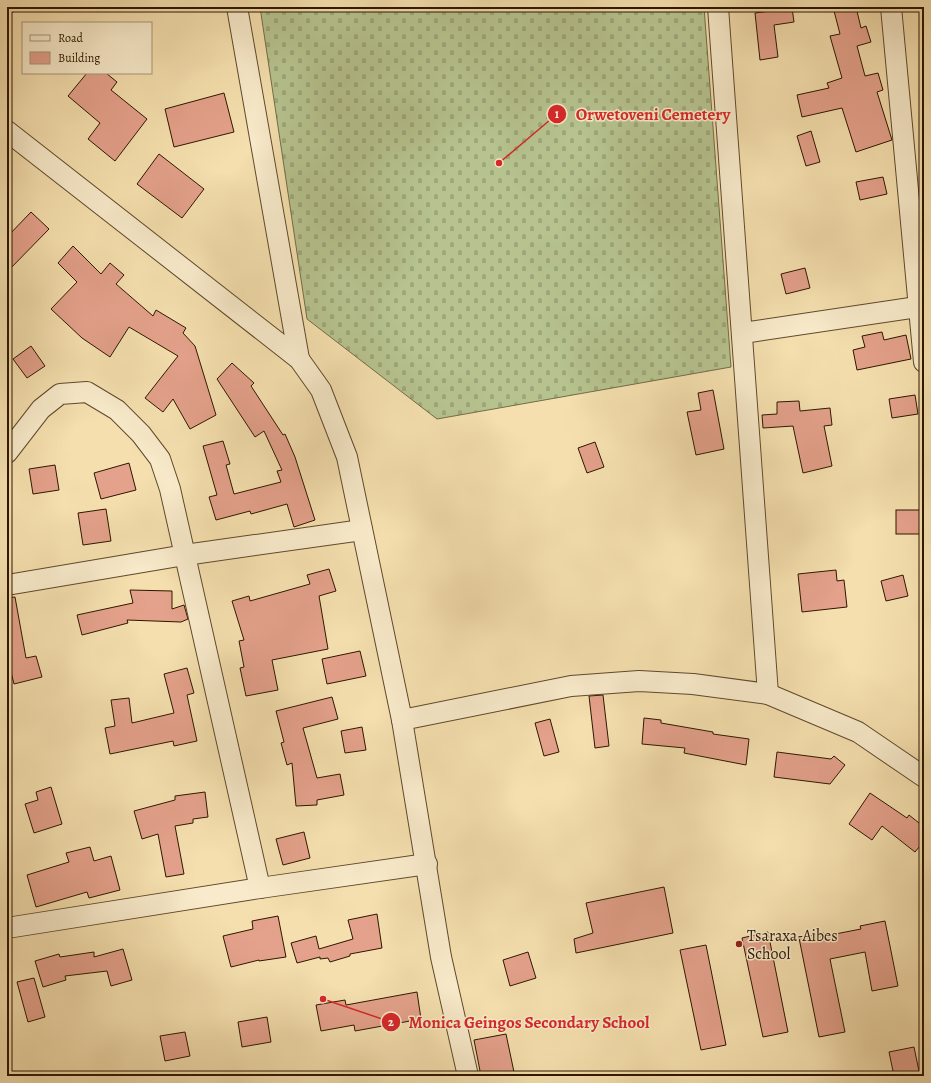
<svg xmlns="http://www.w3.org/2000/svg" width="931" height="1083" font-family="Alegreya,serif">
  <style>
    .cemetery { fill: url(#cemetery-stones); stroke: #726d48 }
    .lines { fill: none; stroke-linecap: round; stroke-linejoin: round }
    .stream { stroke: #707a6b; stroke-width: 5.5 }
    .building { fill: #e4a18b; stroke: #2d1700 }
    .street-casing { stroke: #5f492c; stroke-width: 22 }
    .street { stroke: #f8eaca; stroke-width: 20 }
    .poi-dot { fill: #8f2418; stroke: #f8eaca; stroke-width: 1.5 }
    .labels { text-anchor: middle; stroke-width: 3; stroke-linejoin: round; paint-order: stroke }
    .poi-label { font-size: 16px; fill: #2d1700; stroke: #f8eaca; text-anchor: start }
    .leader { fill: none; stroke: #d62828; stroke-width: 1.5 }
    .callout-dot { fill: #d62828; stroke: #f8eaca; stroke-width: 1.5 }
    .mark-label { font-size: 12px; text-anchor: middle; font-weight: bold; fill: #fff }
    .callout-label { font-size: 17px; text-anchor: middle; font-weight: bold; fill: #d62828; stroke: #f8eaca; stroke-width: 3; stroke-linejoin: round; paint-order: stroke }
  </style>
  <defs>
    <pattern id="cemetery-stones" width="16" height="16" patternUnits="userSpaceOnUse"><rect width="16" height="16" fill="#b6c38f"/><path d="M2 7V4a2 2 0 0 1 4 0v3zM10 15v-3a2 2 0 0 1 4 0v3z" fill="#9da77a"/></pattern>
  </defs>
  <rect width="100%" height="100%" fill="#f5dfae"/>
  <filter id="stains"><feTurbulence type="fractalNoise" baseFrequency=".005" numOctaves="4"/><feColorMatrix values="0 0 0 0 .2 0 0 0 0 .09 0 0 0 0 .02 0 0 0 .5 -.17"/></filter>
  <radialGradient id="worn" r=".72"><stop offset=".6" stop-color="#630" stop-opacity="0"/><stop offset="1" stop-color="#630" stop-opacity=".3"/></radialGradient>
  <path class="cemetery" d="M260 7H704L731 367 437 419 307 319Z"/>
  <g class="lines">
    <path class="stream" d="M7 12 20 7"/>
  </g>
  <g class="building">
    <path d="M833 7H856L861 28 866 26 871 42 857 46 865 76 878 73 883 90 877 92 892 140 856 152 842 108 802 117 797 95 829 88 827 83 842 78 830 36 840 34Z"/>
    <path d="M792 8 794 22 774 25 778 57 760 60 755 13Z"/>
    <path d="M87 73H106L117 82 111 90 147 119 115 161 88 139 100 123 68 96Z"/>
    <path d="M224 93 234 132 174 147 165 109Z"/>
    <path d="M811 131 820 162 806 166 797 136Z"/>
    <path d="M159 154 204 189 182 218 137 184Z"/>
    <path d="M883 177 887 194 860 200 856 182Z"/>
    <path d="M31 212 49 229 7 272V237Z"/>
    <path d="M73 246 101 274 110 263 124 275 116 284 153 316 156 310 186 328 183 333 195 346 216 415 190 429 173 399 163 412 145 398 178 356 129 327 110 357 82 338 51 309 77 282 58 263Z"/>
    <path d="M805 268 810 288 786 294 781 274Z"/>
    <path d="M882 332 884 340 906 335 911 359 857 370 853 350 865 347 862 336Z"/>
    <path d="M31 346 45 366 27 378 13 359Z"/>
    <path d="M232 363 254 383 251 386 283 435 285 434 295 457 315 520 294 527 287 504 251 514 250 511 216 520 209 497 217 495 203 446 223 441 230 464 226 465 234 494 281 482 277 471 282 470 264 431 255 437 217 379Z"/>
    <path d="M713 390 724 449 696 455 687 412 701 410 698 393Z"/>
    <path d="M915 395 918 414 892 418 889 399Z"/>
    <path d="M799 401 800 411 830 408 832 425 824 426 832 466 803 473 793 426 763 428 762 415 777 414V402Z"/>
    <path d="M595 442 604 467 587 473 578 448Z"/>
    <path d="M129 463 136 490 101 499 94 473Z"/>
    <path d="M55 465 59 490 33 494 29 469Z"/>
    <path d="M106 509 111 541 83 545 78 513Z"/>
    <rect x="896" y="510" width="24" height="24"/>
    <path d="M329 569 336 591 319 596 328 649 272 660 278 690 246 696 240 668 244 667 239 641 244 640 232 601 249 596 250 601 310 584 307 575Z"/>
    <path d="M836 570 837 581 844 580 847 607 802 612 798 574Z"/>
    <path d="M903 575 908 596 886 601 881 581Z"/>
    <path d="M130 590 172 591V609L184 605 188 619 181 622 127 620 128 623 82 635 77 615 133 603Z"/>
    <path d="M15 597 26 658 36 656 42 677 14 684 7 656V598Z"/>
    <path d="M360 651 366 676 327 684 322 659Z"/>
    <path d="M187 668 194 693 187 695 197 741 174 746 173 741 110 754 105 728 115 726 111 700 129 698 132 723 174 713 164 674Z"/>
    <path d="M603 695 609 746 595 748 589 696Z"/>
    <path d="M332 697 338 719 303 728 317 778 340 774 344 795 317 800V805L296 806 292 763 287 765 281 743 284 742 276 711Z"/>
    <path d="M644 718 661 720V723L713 732V734L749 739 746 765 684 753 685 748 642 744Z"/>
    <path d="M550 719 559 752 544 756 535 723Z"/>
    <path d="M362 727 366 750 345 753 341 731Z"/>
    <path d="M777 752 831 759 834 756 845 765 830 784 774 777Z"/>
    <path d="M51 787 62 824 34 833 25 804 38 800 36 792Z"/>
    <path d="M205 792 208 817 193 819V823L175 826 184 874 166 877 158 834 142 839 134 811 175 800V796Z"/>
    <path d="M870 793 907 818 909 815 924 827V841L915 852 882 826 872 840 849 824Z"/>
    <path d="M304 832 310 858 283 865 276 839Z"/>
    <path d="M90 847 94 861 111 856 120 890 89 898 87 892 36 907 27 875 69 862 66 853Z"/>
    <path d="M664 887 673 933 576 953 574 939 593 933 586 903Z"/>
    <path d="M377 914 382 948 350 954V956L330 962 328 958 320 959V957L297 963 291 943 316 936 319 949 353 939 348 920Z"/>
    <path d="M278 916 286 957 259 961V960L231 967 223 936 253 929 252 921Z"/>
    <path d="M885 921 898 986 872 991 865 952 830 959 845 1032 819 1037 799 938 824 933 825 936 861 929 860 926Z"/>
    <path d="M768 932 788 1032 763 1037 742 938Z"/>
    <path d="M706 945 726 1045 701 1050 680 950Z"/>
    <path d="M123 949 132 980 111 986 107 971 65 976 66 980 43 987 35 961 59 954 60 957 94 952V957Z"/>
    <path d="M528 952 536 978 510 986 503 960Z"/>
    <path d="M34 978 45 1017 28 1022 17 982Z"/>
    <path d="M417 992 421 1019 355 1031 354 1025 321 1031 316 1005 345 1000 346 1005Z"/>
    <path d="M267 1017 271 1042 242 1047 238 1022Z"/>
    <path d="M185 1032 190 1056 165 1061 160 1036Z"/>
    <path d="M506 1034 514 1072 494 1076H481L474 1040Z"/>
    <path d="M914 1047 920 1076H894L889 1052Z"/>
  </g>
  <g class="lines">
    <g class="street-casing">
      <g id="street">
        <path d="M237 7 299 359"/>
        <path d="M718 7 768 694"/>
        <path d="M891 7 924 362"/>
        <path d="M7 131 299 359 321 390 347 457 402 720 441 957 468 1076"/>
        <path d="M743 333 924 306"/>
        <path d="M7 453 41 409 60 394 87 392 117 410 141 434 160 459 170 489 260 888"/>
        <path d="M7 585 185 555 362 530"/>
        <path d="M402 720 571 686 639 681 693 684 768 694 858 732 924 777"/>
        <path d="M7 928 260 888 427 864"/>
      </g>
    </g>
    <use href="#street" class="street"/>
  </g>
  <circle class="poi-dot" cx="739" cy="944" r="4"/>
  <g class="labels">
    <g class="poi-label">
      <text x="747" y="941">Tsaraxa-Aibes<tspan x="747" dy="18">School</tspan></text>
    </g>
  </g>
  <path class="leader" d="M499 163L557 114M323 999L391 1022"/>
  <g class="callout-dot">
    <circle cx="499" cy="163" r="4"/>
    <circle cx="323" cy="999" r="4"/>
    <circle cx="557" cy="114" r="10"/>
    <circle cx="391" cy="1022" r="10"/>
  </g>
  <g class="mark-label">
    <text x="557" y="118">1</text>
    <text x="391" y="1026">2</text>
  </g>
  <g class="callout-label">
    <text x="653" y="120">Orwetoveni Cemetery</text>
    <text x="529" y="1028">Monica Geingos Secondary School</text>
  </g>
  <rect width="931" height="1083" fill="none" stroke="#f5dfae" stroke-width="24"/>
  <rect x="8" y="8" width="915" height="1067" fill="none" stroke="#2d1700" stroke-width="2"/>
  <rect x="12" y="12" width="907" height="1059" fill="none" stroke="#2d1700"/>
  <rect x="22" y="22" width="130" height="52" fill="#f8eaca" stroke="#a79679"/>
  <rect x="30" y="35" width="20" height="6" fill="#f8eaca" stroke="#a79679"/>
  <text x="58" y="42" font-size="12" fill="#2d1700">Road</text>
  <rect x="30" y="52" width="20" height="12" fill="#e4a18b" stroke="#a79679"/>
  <text x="58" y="62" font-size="12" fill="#2d1700">Building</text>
  <rect width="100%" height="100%" filter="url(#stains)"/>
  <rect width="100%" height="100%" fill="url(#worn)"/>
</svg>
